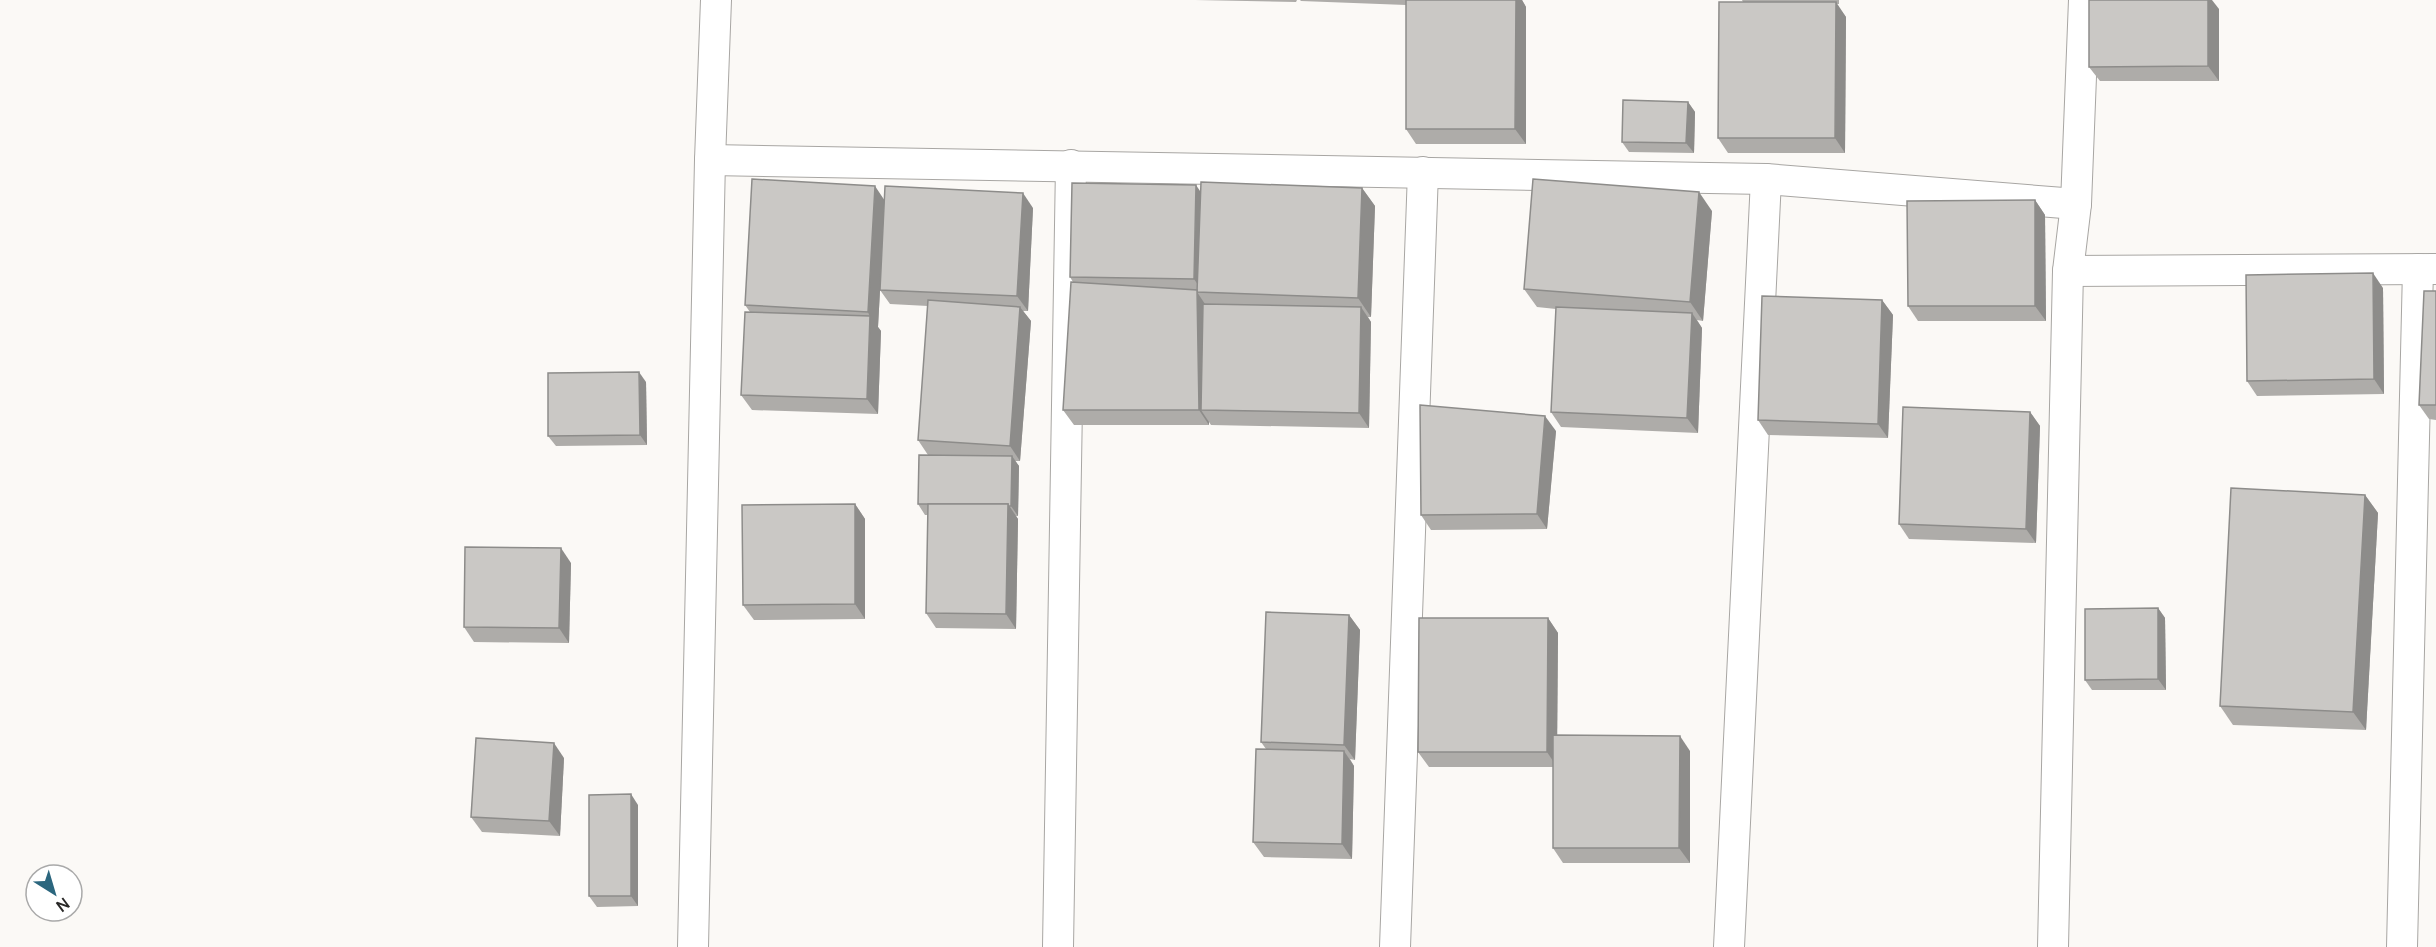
<svg xmlns="http://www.w3.org/2000/svg" width="2436" height="947" font-family="Manrope,sans-serif">
  <style>
    .lines { fill: none; stroke-linecap: round; stroke-linejoin: round }
    .minor-casing { stroke: #a8a6a3; stroke-width: 32 }
    .minor { stroke: #fff; stroke-width: 30 }
    .wall { fill: #aeaca9 }
    .shaded-wall { fill: #8d8c8a }
    .building { fill: #cac8c5; stroke: #8d8c8a; stroke-width: 1.5 }
  </style>
  <rect width="100%" height="100%" fill="#fbf9f6"/>
  <g class="lines">
    <g class="minor-casing">
      <g id="minor">
        <path d="M710 160 1766 179 2076 204"/>
        <path d="M2068 271 2436 269"/>
        <path d="M693 947 710 160 716 0"/>
        <path d="M1058 947 1071 165"/>
        <path d="M1395 947 1423 172"/>
        <path d="M1729 947 1766 179"/>
        <path d="M2053 947 2068 271 2076 204 2084 0"/>
        <path d="M2402 947 2418 269"/>
      </g>
    </g>
    <use href="#minor" class="minor"/>
  </g>
  <g class="wall">
    <path d="M1195 0H1297L1296 2Z"/>
    <path d="M1300 0H1522L1526 7V144H1416L1406 129V5L1301 1Z"/>
    <path d="M1742 0H1839V4H1836L1846 17 1845 153H1728L1718 138 1743 2Z"/>
    <path d="M2219 9V81H2100L2089 67Z"/>
    <path d="M1688 102 1695 112 1694 153 1629 152 1622 142Z"/>
    <path d="M1362 188 1375 206 1371 317H1368L1371 322 1369 428 1211 425 1209 422V425H1074L1063 410 1073 282 1070 277Z"/>
    <path d="M884 199 1033 208 1028 311H1023L1031 321 1020 461H1015L1019 466 1018 516H1016L1018 519 1016 629 936 628 926 613 928 515H925L918 504 928 455 918 440 928 306 890 304 880 290 878 327 881 331 878 414 752 410 741 395 750 312 745 305Z"/>
    <path d="M2035 200 2045 215 2046 321H1918L1908 306Z"/>
    <path d="M1712 211 1703 321 1697 320 1702 328 1698 433 1561 427 1551 412 1556 309 1537 307 1524 289Z"/>
    <path d="M2383 288 2384 394 2257 396 2247 381Z"/>
    <path d="M2436 291V420L2429 419 2419 405Z"/>
    <path d="M1882 300 1893 315 1888 438 1768 435 1758 420Z"/>
    <path d="M646 382 647 445 556 446 548 436Z"/>
    <path d="M2030 412 2040 426 2036 543 1909 539 1899 524Z"/>
    <path d="M1556 431 1547 529 1431 530 1421 515Z"/>
    <path d="M2365 495 2378 513 2366 730 2233 725 2220 706Z"/>
    <path d="M855 504 865 519V619L754 620 743 605Z"/>
    <path d="M571 563 569 643 474 642 464 627Z"/>
    <path d="M2158 608 2165 618 2166 690H2092L2085 680Z"/>
    <path d="M1349 615 1360 630 1355 760 1350 759 1354 766 1352 859 1264 857 1253 842 1266 749 1261 742Z"/>
    <path d="M1548 618 1558 633 1557 735 1690 751V863H1563L1553 848V767H1429L1418 752Z"/>
    <path d="M564 758 560 836 482 832 471 817Z"/>
    <path d="M638 805V906L597 907 589 896Z"/>
  </g>
  <g class="shaded-wall">
    <path d="M1516 0H1522L1526 7V144L1515 129Z"/>
    <path d="M2208 0H2212L2219 9V81L2208 66Z"/>
    <path d="M1836 2 1846 17 1845 153 1835 138Z"/>
    <path d="M1688 102 1695 112 1694 153 1686 143Z"/>
    <path d="M1196 185 1206 200 1203 292 1194 279Z"/>
    <path d="M875 186 885 201 878 327 881 331 878 414 867 399 870 317 868 312Z"/>
    <path d="M1362 188 1375 206 1371 317 1358 298Z"/>
    <path d="M1699 192 1712 211 1703 321 1690 302Z"/>
    <path d="M1023 193 1033 208 1028 311 1017 296Z"/>
    <path d="M2035 200 2045 215 2046 321 2035 306Z"/>
    <path d="M2373 273 2383 288 2384 394 2374 379Z"/>
    <path d="M1197 292 1207 307 1201 410 1209 422V425L1199 410Z"/>
    <path d="M1882 300 1893 315 1888 438 1878 424Z"/>
    <path d="M1020 307 1031 321 1020 461 1010 446Z"/>
    <path d="M1361 307 1371 322 1369 428 1359 413Z"/>
    <path d="M1692 313 1702 328 1698 433 1687 418Z"/>
    <path d="M639 372 646 382 647 445 640 435Z"/>
    <path d="M2030 412 2040 426 2036 543 2026 529Z"/>
    <path d="M1545 416 1556 431 1547 529 1537 514Z"/>
    <path d="M1012 456 1019 466 1018 516 1011 506Z"/>
    <path d="M2365 495 2378 513 2366 730 2353 712Z"/>
    <path d="M855 504 865 519V619L855 604Z"/>
    <path d="M1008 504 1018 519 1016 629 1006 614Z"/>
    <path d="M561 548 571 563 569 643 559 628Z"/>
    <path d="M2158 608 2165 618 2166 690 2158 679Z"/>
    <path d="M1349 615 1360 630 1355 760 1344 745Z"/>
    <path d="M1548 618 1558 633 1557 767 1547 752Z"/>
    <path d="M1680 736 1690 751V863L1679 848Z"/>
    <path d="M554 743 564 758 560 836 549 821Z"/>
    <path d="M1344 751 1354 766 1352 859 1342 844Z"/>
    <path d="M631 794 638 805V906L631 896Z"/>
  </g>
  <g class="building">
    <path d="M1406 0H1516L1515 129H1406Z"/>
    <path d="M2089 0H2208V66L2089 67Z"/>
    <path d="M1719 2H1836L1835 138H1718Z"/>
    <path d="M1623 100 1688 102 1686 143 1622 142Z"/>
    <path d="M752 179 875 186 868 312 745 305Z"/>
    <path d="M1533 179 1699 192 1690 302 1524 289Z"/>
    <path d="M1201 182 1362 188 1358 298 1197 292Z"/>
    <path d="M1072 183 1196 185 1194 279 1070 277Z"/>
    <path d="M885 186 1023 193 1017 296 880 290Z"/>
    <path d="M2035 200V306H1908L1907 201Z"/>
    <path d="M2373 273 2374 379 2247 381 2246 275Z"/>
    <path d="M1071 282 1197 290 1199 410H1063Z"/>
    <path d="M2424 291H2436V405H2419Z"/>
    <path d="M1762 296 1882 300 1878 424 1758 420Z"/>
    <path d="M928 300 1020 307 1010 446 918 440Z"/>
    <path d="M1203 304 1361 307 1359 413 1201 410Z"/>
    <path d="M1556 307 1692 313 1687 418 1551 412Z"/>
    <path d="M745 312 870 316 867 399 741 395Z"/>
    <path d="M639 372 640 435 548 436V373Z"/>
    <path d="M1420 405 1545 416 1537 514 1421 515Z"/>
    <path d="M1903 407 2030 412 2026 529 1899 524Z"/>
    <path d="M919 455 1012 456 1011 506H1008V504H918Z"/>
    <path d="M2231 488 2365 495 2353 712 2220 706Z"/>
    <path d="M855 504V604L743 605 742 505Z"/>
    <path d="M928 504H1008L1006 614 926 613Z"/>
    <path d="M465 547 561 548 559 628 464 627Z"/>
    <path d="M2158 608V679L2085 680V609Z"/>
    <path d="M1266 612 1349 615 1344 745 1261 742Z"/>
    <path d="M1419 618H1548L1547 752H1418Z"/>
    <path d="M1553 735 1680 736 1679 848H1553Z"/>
    <path d="M476 738 554 743 549 821 471 817Z"/>
    <path d="M1256 749 1344 751 1342 844 1253 842Z"/>
    <path d="M631 794V896H589V795Z"/>
  </g>
  <g transform="translate(54 893) rotate(143)"><circle r="28" fill="#ffffff" stroke="#a9a9a9" stroke-width="1.5"/>
  <path d="M0-4.5L10 22L0 15L-10 22Z" fill="#2b667e"/>
  <text y="-9" font-size="16" font-weight="bold" text-anchor="middle" fill="#292827">N</text>
  </g>
</svg>
